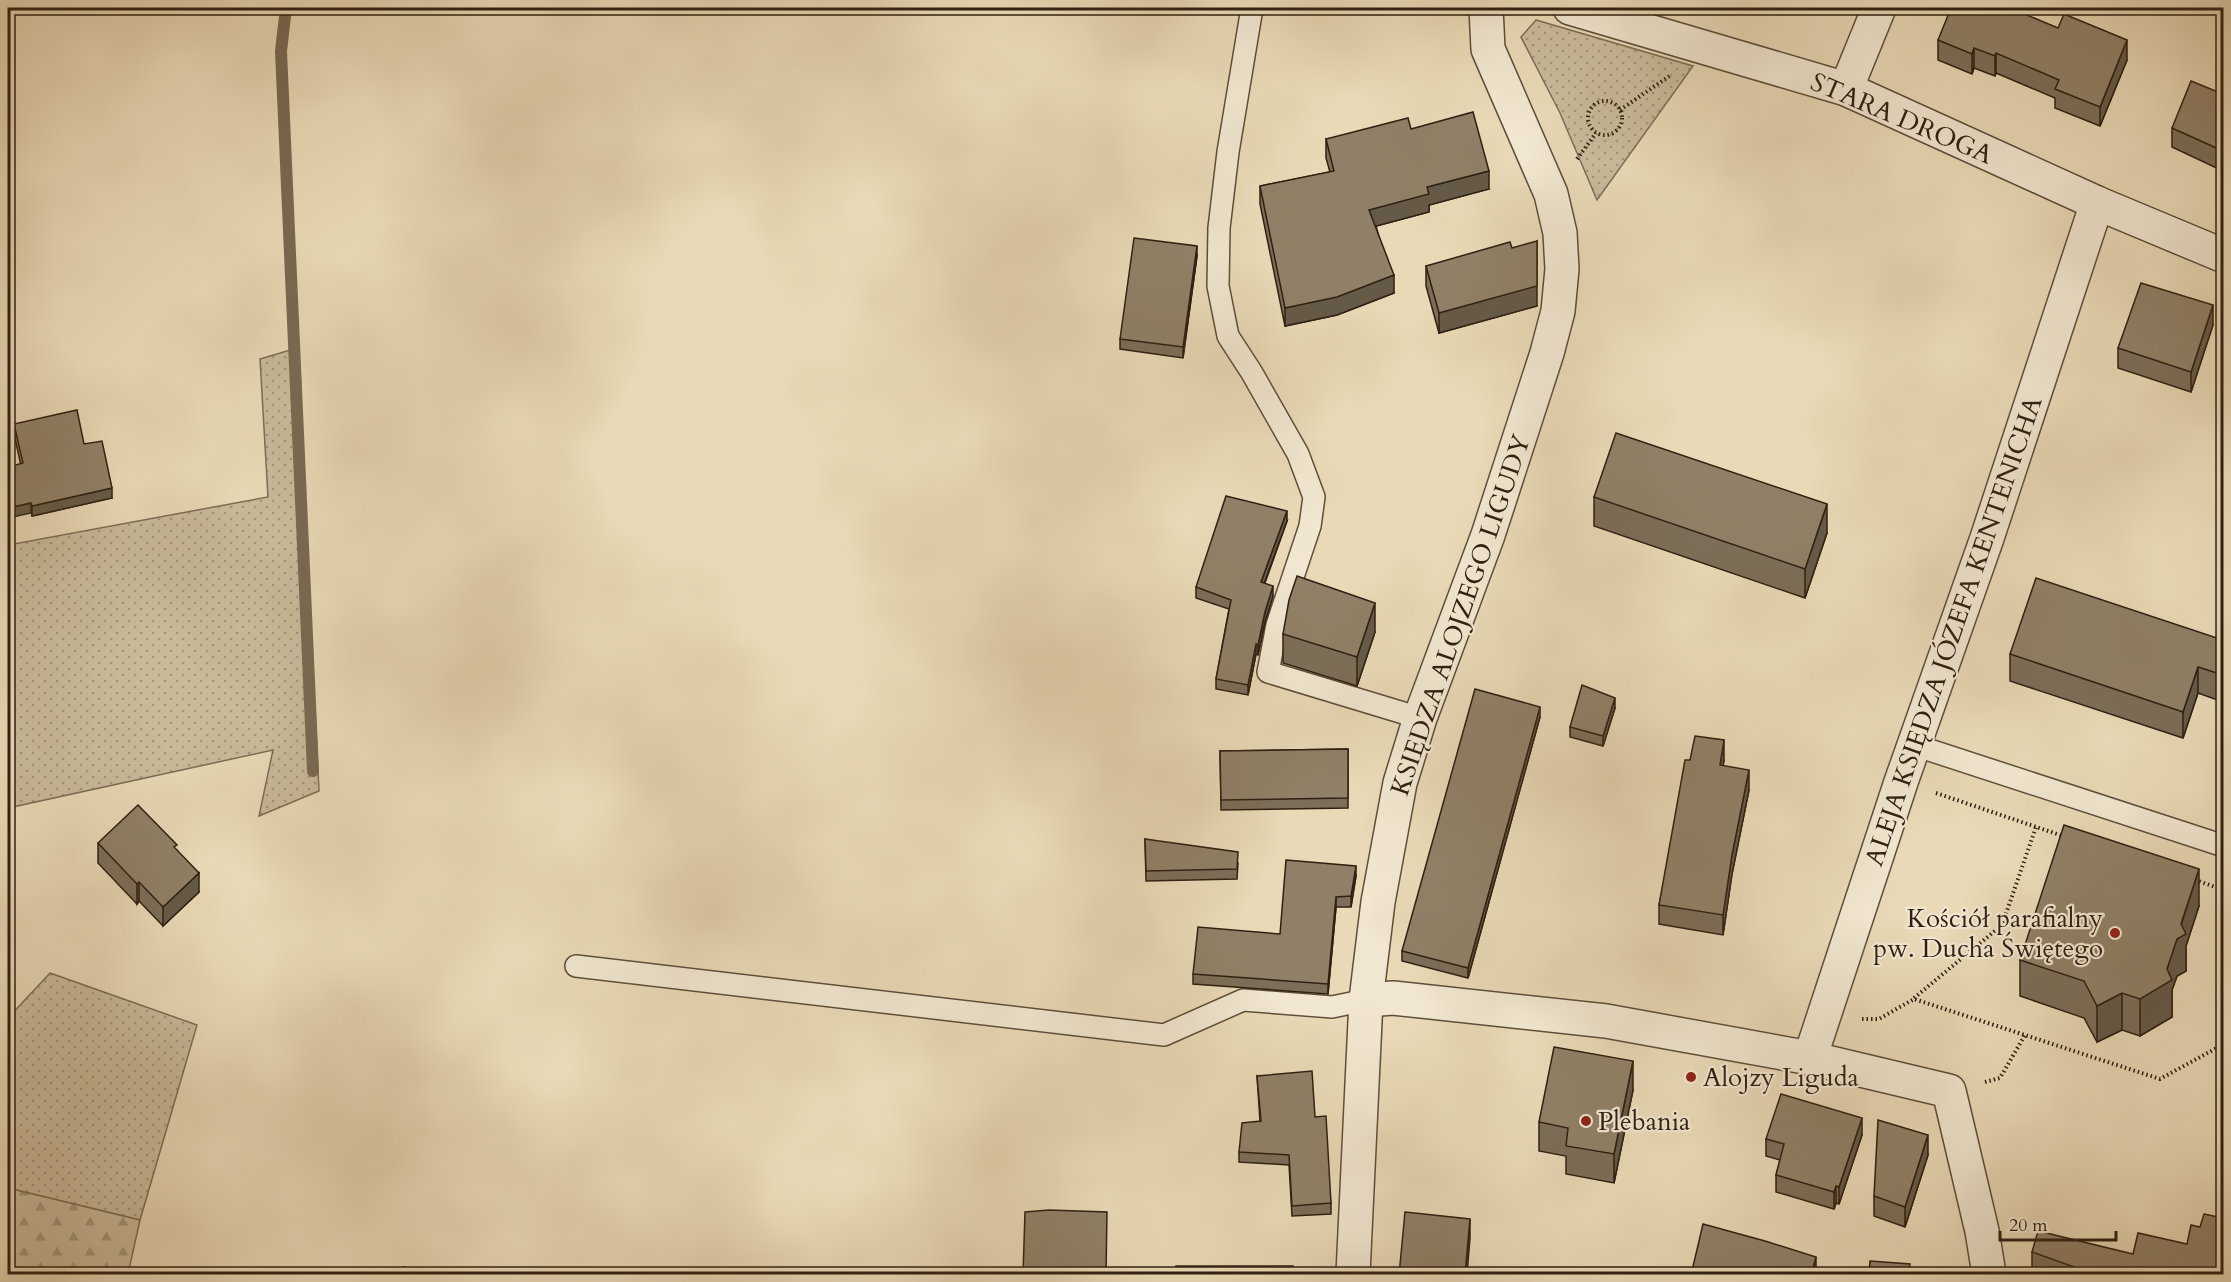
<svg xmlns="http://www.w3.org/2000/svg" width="2231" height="1282" font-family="Cardo,serif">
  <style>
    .grass { fill: url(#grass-dots); stroke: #7c6d56; stroke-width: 1.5 }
    .forest { fill: url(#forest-firs); stroke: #7c6d56; stroke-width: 1.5 }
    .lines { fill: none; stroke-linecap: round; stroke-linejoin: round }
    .stream { stroke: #796953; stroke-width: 12 }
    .service-casing { stroke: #5e4e3b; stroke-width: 24 }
    .minor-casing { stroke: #5e4e3b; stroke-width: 36 }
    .path { stroke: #2f2012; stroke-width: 4; stroke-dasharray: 1.5 3; stroke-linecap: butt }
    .service { stroke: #f1e6d0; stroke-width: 21 }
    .minor { stroke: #f1e6d0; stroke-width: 33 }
    .wall { fill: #7c6e59; stroke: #2f2012; stroke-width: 1.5 }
    .shaded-wall { fill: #655a48; stroke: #2f2012; stroke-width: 1.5 }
    .building { fill: #908067; stroke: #2f2012; stroke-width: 1.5 }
    .poi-dot { fill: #8f2418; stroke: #f1e6d0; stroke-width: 2 }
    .labels { text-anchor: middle; stroke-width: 4.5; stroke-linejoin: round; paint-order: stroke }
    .street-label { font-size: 26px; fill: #2f2012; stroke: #f1e6d0 }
    .poi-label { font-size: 26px; fill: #2f2012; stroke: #f1e6d0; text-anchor: start }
  </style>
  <defs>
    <pattern id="grass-dots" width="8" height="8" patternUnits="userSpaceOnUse" patternTransform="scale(1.5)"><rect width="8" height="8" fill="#c9ba9a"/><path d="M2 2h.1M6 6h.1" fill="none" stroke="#a4977c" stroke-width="1.8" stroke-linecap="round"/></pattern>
    <pattern id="forest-firs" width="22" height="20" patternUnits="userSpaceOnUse" patternTransform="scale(1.5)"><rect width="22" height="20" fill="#c9ba9a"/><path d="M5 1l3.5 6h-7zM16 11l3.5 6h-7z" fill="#a4977c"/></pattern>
  </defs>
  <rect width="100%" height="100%" fill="#e9d9b6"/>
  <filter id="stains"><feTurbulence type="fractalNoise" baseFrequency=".00333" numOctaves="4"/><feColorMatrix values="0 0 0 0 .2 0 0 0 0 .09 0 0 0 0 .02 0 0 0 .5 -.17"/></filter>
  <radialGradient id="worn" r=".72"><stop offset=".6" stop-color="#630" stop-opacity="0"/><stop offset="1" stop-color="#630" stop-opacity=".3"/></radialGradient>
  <g class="grass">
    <path d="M1536 20 1693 66 1597 200 1560 113 1521 37Z"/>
    <path d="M297 348 319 791 259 816 273 750 8 808V545L268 497 260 359Z"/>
    <path d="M50 973 197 1025 140 1220 8 1188V1018Z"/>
  </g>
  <path class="forest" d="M8 1188 140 1220 128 1274H8Z"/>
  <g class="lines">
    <path class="stream" d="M286 8 281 51 313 771"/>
    <g class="service-casing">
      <g id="service">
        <path d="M1252 8 1228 152 1219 228 1218 286 1228 336 1252 373 1298 454 1314 497 1310 526 1277 625 1268 672 1420 718"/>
        <path d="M1914 745 2224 846"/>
        <path d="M576 966 1164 1035 1243 1000 1332 1007 1366 1000"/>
      </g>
    </g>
    <g class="minor-casing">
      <g id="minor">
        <path d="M1570 8 1846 89 2097 203 2224 256"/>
        <path d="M1846 89 1879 8"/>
        <path d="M1366 1000 1393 998 1606 1021 1810 1058 1949 1091 1982 1231 1989 1274"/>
        <path d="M1810 1058 1901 782 1987 538 2097 203"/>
        <path d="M1353 1274 1366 1000 1378 902 1400 783 1420 718 1488 535 1547 353 1558 311 1562 269 1560 233 1551 194 1488 49 1486 8"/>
      </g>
    </g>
    <g class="path">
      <circle cx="1605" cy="118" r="17"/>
      <path d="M1620 110 1671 75"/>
      <path d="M1577 159 1596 133"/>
      <path d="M1936 793 2066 837"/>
      <path d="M2195 880 2224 890"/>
      <path d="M1914 998 2002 925 2036 827"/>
      <path d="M1862 1019H1879L1914 999 2160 1079 2224 1044"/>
      <path d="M1985 1082 2000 1078 2025 1035"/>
    </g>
    <use href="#service" class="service"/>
    <use href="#minor" class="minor"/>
  </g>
  <g class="wall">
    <path d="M1938 40 2127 60 2100 126 2055 108V98L1996 73 1995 76 1974 68 1972 74 1938 60Z"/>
    <path d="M2223 94V171L2172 147V128Z"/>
    <path d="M1411 129 1489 189 1429 205V212L1376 226 1394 293 1337 315 1285 326 1260 204V186L1330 172 1326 158V139Z"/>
    <path d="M1512 248 1537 306 1439 333 1426 286V266Z"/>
    <path d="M1197 256 1183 358 1120 349V339Z"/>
    <path d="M2213 325 2191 392 2118 368V348Z"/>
    <path d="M14 424 84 444 112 498 32 516 14 434Z"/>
    <path d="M1594 497 1827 533 1805 598 1594 526Z"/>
    <path d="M1287 521 1265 583 1273 596 1265 622 1258 655 1256 654 1248 695 1216 689V679L1229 609 1196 598V587Z"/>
    <path d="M1375 632 1357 686 1283 663V634Z"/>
    <path d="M2223 640V702L2198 693 2183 738 2010 681V654Z"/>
    <path d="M1615 708 1603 746 1570 737V727Z"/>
    <path d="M1540 717 1468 978 1402 961V951Z"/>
    <path d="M1348 749V808L1221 810 1220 751Z"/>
    <path d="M1690 760H1724L1723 766 1749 790 1732 874 1723 935 1659 924V905Z"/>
    <path d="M1145 839 1238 863 1237 879 1146 881Z"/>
    <path d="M98 843 177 850 199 892 163 926 139 901 137 904 98 863Z"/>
    <path d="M1356 876 1351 907H1336L1328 994 1193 984V974L1280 934Z"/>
    <path d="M2199 906 2186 946V971L2177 976 2172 990V1017L2140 1036 2122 1030 2097 1042 2084 1018 2020 996V960Z"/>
    <path d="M1257 1076 1315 1117 1331 1203V1214L1292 1216 1289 1165 1239 1162V1152L1260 1121Z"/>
    <path d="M1633 1090 1614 1183 1566 1174V1156L1539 1151V1122Z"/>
    <path d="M1862 1135 1839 1204 1836 1203 1834 1209 1776 1192V1175L1780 1160 1766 1156V1139Z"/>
    <path d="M1928 1155 1905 1227 1874 1216V1196Z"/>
    <path d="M2200 1227 2223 1275H2039L2032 1272V1252L2133 1254 2187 1244Z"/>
  </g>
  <g class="shaded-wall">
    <path d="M2127 40V60L2100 126V107Z"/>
    <path d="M1974 48V68L1972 74V54Z"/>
    <path d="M1996 53V73L1995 76V56Z"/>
    <path d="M1489 171V189L1429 205V212L1369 228V210L1427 187Z"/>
    <path d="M1537 241V306L1439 333V313Z"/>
    <path d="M1197 246V256L1183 358V347Z"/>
    <path d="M1394 275V293L1337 315 1285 326V308Z"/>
    <path d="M2213 305V325L2191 392V372Z"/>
    <path d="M112 488V498L32 516V506Z"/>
    <path d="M31 503V513L8 518V508Z"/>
    <path d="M1827 504V533L1805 598V569Z"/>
    <path d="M1287 511V521L1261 592V582Z"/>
    <path d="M1273 586V596L1265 622 1258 655V645L1265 612Z"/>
    <path d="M1375 603V632L1357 686V657Z"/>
    <path d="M1256 644V654L1248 695V685Z"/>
    <path d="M2198 667V693L2183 738V712Z"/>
    <path d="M1615 698V708L1603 746V736Z"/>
    <path d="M1540 707V717L1468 978V968Z"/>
    <path d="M1724 740V760L1720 785V765Z"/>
    <path d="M1749 770V790L1732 874 1723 935V915L1732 855Z"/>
    <path d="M1356 866V876L1351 907V896Z"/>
    <path d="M2199 869V906L2186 946V971L2177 976 2172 990V1017L2140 1036V999L2167 969Z"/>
    <path d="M199 873V892L163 926V907Z"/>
    <path d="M139 882V901L137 904V884Z"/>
    <path d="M1336 897V907L1328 994V984Z"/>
    <path d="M2122 993V1030L2097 1042V1006Z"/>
    <path d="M1633 1061V1090L1614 1183V1154Z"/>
    <path d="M1862 1118V1135L1839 1204V1187Z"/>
    <path d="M1928 1135V1155L1905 1227V1207Z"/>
    <path d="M1836 1186V1203L1834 1209V1192Z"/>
    <path d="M1470 1219V1238L1467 1275H1465Z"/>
    <path d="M2223 1256V1275H2219Z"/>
    <path d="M1816 1257V1274L1811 1275Z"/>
  </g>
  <g class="building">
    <path d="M1951 8H2010L2058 28 2064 14 2127 40 2100 107 2055 89 2059 80 1996 53 1995 56 1974 48 1972 54 1938 40Z"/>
    <path d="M2191 81 2223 94V151L2172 128Z"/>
    <path d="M1473 112 1489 171 1427 187 1429 194 1369 210 1394 275 1337 297 1285 308 1260 186 1334 171 1326 139 1408 118 1411 129Z"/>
    <path d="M1134 238 1197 246 1183 347 1120 339Z"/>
    <path d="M1537 241V286L1439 313 1426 266 1510 242 1512 248Z"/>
    <path d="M2141 283 2213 305 2191 372 2118 348Z"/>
    <path d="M77 410 84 444 102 441 112 488 32 506 31 503 8 508V467L23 463 14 424Z"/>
    <path d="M1616 433 1827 504 1805 569 1594 497Z"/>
    <path d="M1226 496 1287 511 1261 582 1273 586 1265 612 1258 645 1256 644 1248 685 1216 679 1231 600 1196 587Z"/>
    <path d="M1297 576 1375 603 1357 657 1283 634 1289 600Z"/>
    <path d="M2036 578 2223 640V675L2198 667 2183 712 2010 654Z"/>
    <path d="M1582 685 1615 698 1603 736 1570 727Z"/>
    <path d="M1475 689 1540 707 1468 968 1402 951Z"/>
    <path d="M1695 736 1724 740 1720 765 1749 770 1732 855 1723 915 1659 905 1685 760H1690Z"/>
    <path d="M1348 749V798L1221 800 1220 751Z"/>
    <path d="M138 805 177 845 174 847 199 873 163 907 139 882 137 884 98 843Z"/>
    <path d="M2064 825 2199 869 2181 924 2186 934 2177 939 2167 969 2172 980 2140 999 2122 993 2097 1006 2084 981 2020 960Z"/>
    <path d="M1145 839 1238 852 1237 869 1146 871Z"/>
    <path d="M1286 860 1356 866 1351 896 1336 897 1328 984 1193 974 1198 927 1280 934Z"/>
    <path d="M1554 1047 1633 1061 1614 1154 1566 1146 1568 1128 1539 1122Z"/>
    <path d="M1312 1071 1315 1117 1326 1116 1331 1203 1292 1206 1289 1155 1239 1152 1242 1123 1261 1121 1257 1076Z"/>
    <path d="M1781 1094 1862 1118 1839 1187 1836 1186 1834 1192 1776 1175 1784 1144 1766 1139Z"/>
    <path d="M1878 1120 1928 1135 1905 1207 1874 1196Z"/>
    <path d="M1049 1210 1107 1212 1106 1275H1023L1025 1212Z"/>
    <path d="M1405 1212 1470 1219 1465 1275H1399Z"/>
    <path d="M2204 1214 2223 1218V1256L2219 1275H2091V1273L2032 1252 2038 1231 2133 1254 2138 1233 2187 1244 2191 1225 2200 1227Z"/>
    <path d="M1703 1224 1765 1241 1816 1257 1811 1275H1691Z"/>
    <path d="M1870 1261 1910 1264 1909 1272 1929 1273V1275H1869Z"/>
    <rect x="1176" y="1266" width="117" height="9"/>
    <path d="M403 1267 432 1272V1275H402Z"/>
    <path d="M1543 1271H1577L1576 1275H1543Z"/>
  </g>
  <g class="poi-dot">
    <circle cx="2115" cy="933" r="6"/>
    <circle cx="1691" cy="1077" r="6"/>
    <circle cx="1586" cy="1121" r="6"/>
  </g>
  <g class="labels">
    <g class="street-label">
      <text transform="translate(1902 118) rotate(23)" y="9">STARA DROGA</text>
      <text transform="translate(1460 615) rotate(-71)" y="9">KSIĘDZA ALOJZEGO LIGUDY</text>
      <text transform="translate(1953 631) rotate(-71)" y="9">ALEJA KSIĘDZA JÓZEFA KENTENICHA</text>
    </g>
    <g class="poi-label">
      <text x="2103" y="927" text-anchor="end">Kościół parafialny<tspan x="2103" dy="30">pw. Ducha Świętego</tspan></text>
      <text x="1703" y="1086">Alojzy Liguda</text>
      <text x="1598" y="1130">Plebania</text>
    </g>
  </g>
  <rect width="2231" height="1282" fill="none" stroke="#e9d9b6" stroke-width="30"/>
  <rect x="9" y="9" width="2213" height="1264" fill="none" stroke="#2f2012" stroke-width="3"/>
  <rect x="15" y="15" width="2201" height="1252" fill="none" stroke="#2f2012" stroke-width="1.5"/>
  <path d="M2000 1231v9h116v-9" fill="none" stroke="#2f2012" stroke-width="3"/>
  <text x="2009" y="1231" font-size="18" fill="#2f2012" stroke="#f1e6d0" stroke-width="4.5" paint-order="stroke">20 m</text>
  <rect width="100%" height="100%" filter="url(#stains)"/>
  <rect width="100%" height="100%" fill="url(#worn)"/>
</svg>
